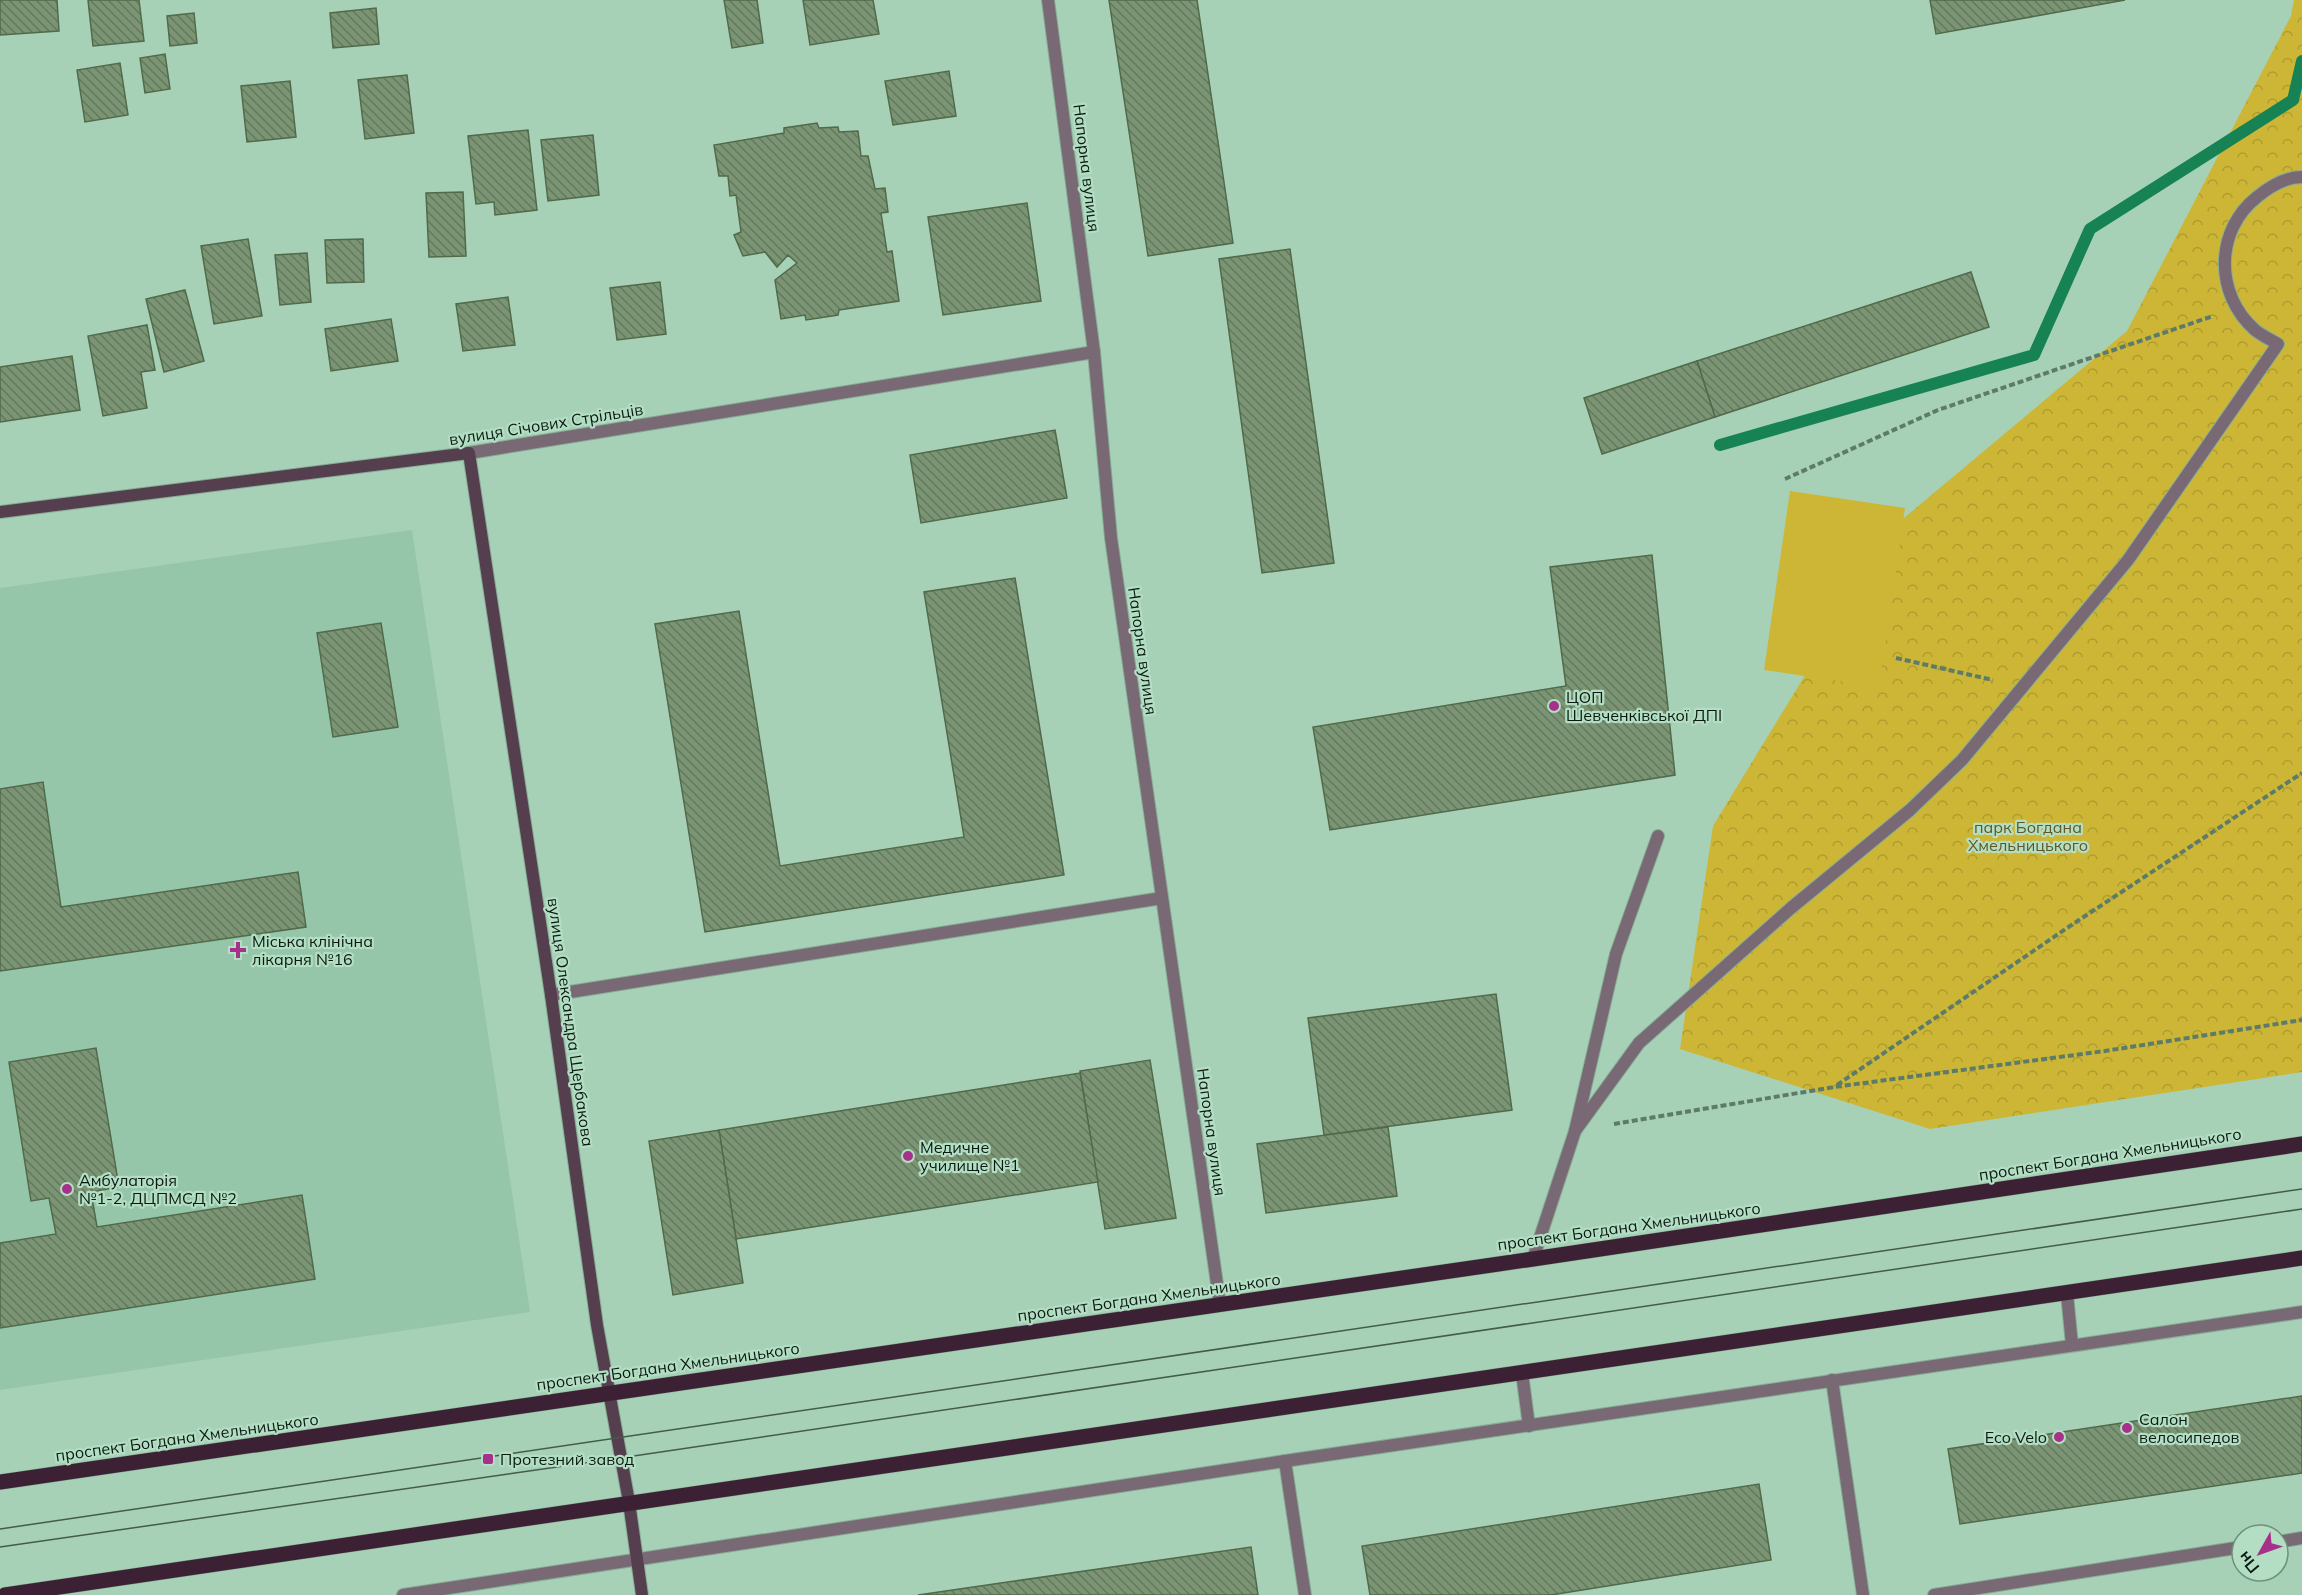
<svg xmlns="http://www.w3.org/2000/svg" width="2302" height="1595" font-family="Mulish,sans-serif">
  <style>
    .built { fill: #95c6aa }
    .park { fill: url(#park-crowns) }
    .pitch { fill: #cdb635 }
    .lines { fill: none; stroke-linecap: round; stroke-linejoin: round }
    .stream { stroke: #178355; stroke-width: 12 }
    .building { fill: url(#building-back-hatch); stroke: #516a4a; stroke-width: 1.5 }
    .lane-casing { stroke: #87ac96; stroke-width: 14 }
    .street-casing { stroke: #87ac96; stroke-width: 14 }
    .secondary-casing { stroke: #87ac96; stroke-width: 14 }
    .primary-casing { stroke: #87ac96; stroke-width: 16 }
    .path { stroke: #5d7b69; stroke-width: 4; stroke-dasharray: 6 3; stroke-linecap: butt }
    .lane { stroke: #796974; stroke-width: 12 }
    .street { stroke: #796974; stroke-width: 12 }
    .secondary { stroke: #553f4e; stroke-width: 12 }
    .primary { stroke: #3b2133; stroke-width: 15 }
    .tram { stroke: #425c4d; stroke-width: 1.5 }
    .poi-dot { fill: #a6318a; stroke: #b3dec4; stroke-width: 2 }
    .labels { text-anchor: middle; stroke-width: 4.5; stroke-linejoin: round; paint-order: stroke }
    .street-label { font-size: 16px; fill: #0a1a11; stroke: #b3dec4 }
    .poi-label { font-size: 16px; fill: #0a1a11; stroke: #b3dec4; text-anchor: start }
    .park-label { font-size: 16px; fill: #615724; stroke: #b3dec4 }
  </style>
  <defs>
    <pattern id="park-crowns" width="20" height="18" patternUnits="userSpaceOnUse" patternTransform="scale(1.5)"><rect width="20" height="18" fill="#cdb635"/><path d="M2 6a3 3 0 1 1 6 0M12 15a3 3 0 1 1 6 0" fill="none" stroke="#af9c2e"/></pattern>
    <pattern id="building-back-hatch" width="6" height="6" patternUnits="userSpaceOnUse" patternTransform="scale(1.5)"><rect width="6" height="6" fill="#7b9574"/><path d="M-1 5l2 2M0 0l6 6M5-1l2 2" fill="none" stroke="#63795e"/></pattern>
  </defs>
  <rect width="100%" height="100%" fill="#a6d1b7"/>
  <path class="built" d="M412 530 530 1312 0 1390V588Z"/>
  <path class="park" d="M2294 0H2302V1072L1930 1129 1680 1049 1713 826 1898 523 2127 331 2291 16Z"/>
  <path class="pitch" d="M1790 491 1905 508 1879 687 1764 670Z"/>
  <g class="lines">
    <path class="stream" d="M1720 445 2034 355 2090 229 2293 100 2302 61"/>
  </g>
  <g class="building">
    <path d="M0 0H57L59 31 0 35Z"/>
    <path d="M88 0H139L144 41 93 46Z"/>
    <path d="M724 0H757L763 43 732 48Z"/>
    <path d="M803 0H873L879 34 810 45Z"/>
    <path d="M1109 0H1197L1233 243 1148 256Z"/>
    <path d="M1930 0H2125L1936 34Z"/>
    <path d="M376 8 379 44 333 48 330 13Z"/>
    <path d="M194 13 197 43 170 46 167 16Z"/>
    <path d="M165 54 170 89 145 93 140 58Z"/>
    <path d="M120 63 128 115 85 122 77 70Z"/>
    <path d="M949 71 956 116 893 125 885 81Z"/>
    <path d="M407 75 414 133 365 139 358 80Z"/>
    <path d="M290 81 296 137 247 142 241 86Z"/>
    <path d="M817 123 819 128 838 127 839 132 858 131 861 156H868L875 189 885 188 888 212 881 213 887 252 892 251 899 301 839 310 838 315 806 320 805 315 781 319 775 280 797 263 788 255 777 267 765 252 743 256 734 235 741 232 736 195 730 196 728 176H719L714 145 784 133V128Z"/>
    <path d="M528 130 537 210 495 215 494 202 476 204 468 136Z"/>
    <path d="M593 135 599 195 548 201 541 140Z"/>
    <path d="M463 192 466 256 429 257 426 193Z"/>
    <path d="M1027 203 1041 301 943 315 928 217Z"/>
    <path d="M248 239 262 316 214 324 201 246Z"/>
    <path d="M363 239 364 282 327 283 325 240Z"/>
    <path d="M1290 249 1334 563 1262 573 1219 259Z"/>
    <path d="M307 253 311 302 280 305 275 255Z"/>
    <path d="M1971 272 1989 327 1715 417 1697 361Z"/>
    <path d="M660 282 666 334 617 340 610 288Z"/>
    <path d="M185 290 204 361 164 372 146 299Z"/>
    <path d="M508 297 515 345 463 351 456 304Z"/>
    <path d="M391 319 398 361 331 371 325 329Z"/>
    <path d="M147 325 155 370 141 372 147 408 103 416 88 336Z"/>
    <path d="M72 356 80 410 0 422V367Z"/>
    <path d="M1697 361 1715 417 1602 454 1584 398Z"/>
    <path d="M1055 430 1067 498 921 523 910 455Z"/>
    <path d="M1652 555 1675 775 1330 830 1313 727 1566 686 1550 567Z"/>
    <path d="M1015 578 1064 875 705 932 655 624 739 611 780 866 964 837 924 592Z"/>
    <path d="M381 623 398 727 333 737 317 633Z"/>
    <path d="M43 782 61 907 298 872 306 927 0 971V789Z"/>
    <path d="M1496 994 1512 1110 1324 1135 1308 1018Z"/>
    <path d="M96 1048 119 1187 91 1192 97 1227 302 1195 315 1279 0 1328V1243L56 1234 49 1198 31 1201 9 1062Z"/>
    <path d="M1150 1060 1176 1218 1105 1229 1080 1071Z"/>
    <path d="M1080 1073 1098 1182 736 1239 719 1130Z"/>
    <path d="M1388 1127 1397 1196 1266 1213 1257 1144Z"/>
    <path d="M719 1130 743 1283 673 1295 649 1141Z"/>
    <path d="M2302 1396V1473L1960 1524 1948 1449Z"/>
    <path d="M1759 1484 1771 1560 1551 1595H1370L1362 1546Z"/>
    <path d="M1251 1547 1258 1595H918Z"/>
  </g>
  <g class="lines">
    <g class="lane-casing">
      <g id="lane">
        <path d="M551 995 1162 898"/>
        <path d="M1575 1131 1639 1043 1791 908 1910 810 1962 760 2128 560 2278 344C2271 340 2261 335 2255 330 2214 294 2215 230 2257 197 2269 187 2286 177 2302 177"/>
        <path d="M1533 1259 1575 1131 1616 954 1658 836"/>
        <path d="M2067 1294 2072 1345"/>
        <path d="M1522 1373 1529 1426"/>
        <path d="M1832 1380 1863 1595"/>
        <path d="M1285 1461 1305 1595"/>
        <path d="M2278 1542 2302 1538"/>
        <path d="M403 1595 1285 1461 2302 1312"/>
        <path d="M1934 1595 2242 1547"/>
      </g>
    </g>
    <g class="street-casing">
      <g id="street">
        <path d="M1048 0 1094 352 1111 538 1220 1305"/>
        <path d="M469 453 1094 352"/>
      </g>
    </g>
    <g class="secondary-casing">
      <path id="secondary" d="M0 512 469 453 551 995 597 1325 629 1502 642 1595"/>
    </g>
    <g class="primary-casing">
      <g id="primary">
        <path d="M0 1482 1533 1259 2302 1144"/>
        <path d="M5 1595 2302 1258"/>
      </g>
    </g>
    <g class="path">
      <path d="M1785 479 1938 410 2213 316"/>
      <path d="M1896 658 1993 680"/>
      <path d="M1837 1085 2070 926 2302 773"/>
      <path d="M1614 1124 1834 1087 2105 1051 2302 1020"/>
    </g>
    <use href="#lane" class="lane"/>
    <use href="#street" class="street"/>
    <use href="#secondary" class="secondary"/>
    <use href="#primary" class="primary"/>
    <g class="tram">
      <path d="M0 1529 2302 1189"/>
      <path d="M0 1547 620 1458 2302 1209"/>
    </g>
  </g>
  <g class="poi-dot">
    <circle cx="1554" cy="706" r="6"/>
    <path d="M235 941h6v6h6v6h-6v6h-6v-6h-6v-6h6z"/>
    <circle cx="908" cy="1156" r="6"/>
    <circle cx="67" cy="1189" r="6"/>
    <circle cx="2127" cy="1428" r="6"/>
    <circle cx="2059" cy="1437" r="6"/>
    <rect x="482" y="1453" width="12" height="12" rx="3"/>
  </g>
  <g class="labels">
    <g class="street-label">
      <text transform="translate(1087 168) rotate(83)" y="6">Напорна вулиця</text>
      <text transform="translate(546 424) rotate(-9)" y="6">вулиця Січових Стрільців</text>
      <text transform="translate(1143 651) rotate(82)" y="6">Напорна вулиця</text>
      <text transform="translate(571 1022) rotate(82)" y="6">вулиця Олександра Щербакова</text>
      <text transform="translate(1212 1132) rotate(82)" y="6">Напорна вулиця</text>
      <text transform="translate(2110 1154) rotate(-9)" y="6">проспект Богдана Хмельницького</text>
      <text transform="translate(1629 1226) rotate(-8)" y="6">проспект Богдана Хмельницького</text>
      <text transform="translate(1149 1297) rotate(-8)" y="6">проспект Богдана Хмельницького</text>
      <text transform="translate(668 1366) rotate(-8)" y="6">проспект Богдана Хмельницького</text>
      <text transform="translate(187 1437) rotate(-8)" y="6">проспект Богдана Хмельницького</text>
    </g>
    <g class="poi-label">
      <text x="1566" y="703">ЦОП<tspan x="1566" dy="18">Шевченківської ДПІ</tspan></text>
      <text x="252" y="947">Міська клінічна<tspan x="252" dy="18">лікарня №16</tspan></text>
      <text x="920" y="1153">Медичне<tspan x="920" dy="18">училище №1</tspan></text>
      <text x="79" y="1186">Амбулаторія<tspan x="79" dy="18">№1-2, ДЦПМСД №2</tspan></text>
      <text x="2139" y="1425">Салон<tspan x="2139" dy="18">велосипедов</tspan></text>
      <text x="2047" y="1443" text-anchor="end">Eco Velo</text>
      <text x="500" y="1465">Протезний завод</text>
    </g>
    <g class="park-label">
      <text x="2028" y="833">парк Богдана<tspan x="2028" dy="18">Хмельницького</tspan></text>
    </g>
  </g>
  <g transform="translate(2260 1553) rotate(230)"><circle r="28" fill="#b3dec4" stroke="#6f907c" stroke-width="1.5"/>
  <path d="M0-4.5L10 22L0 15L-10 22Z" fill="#a6318a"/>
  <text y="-9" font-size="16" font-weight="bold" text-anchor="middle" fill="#0a1a11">Пн</text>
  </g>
</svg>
